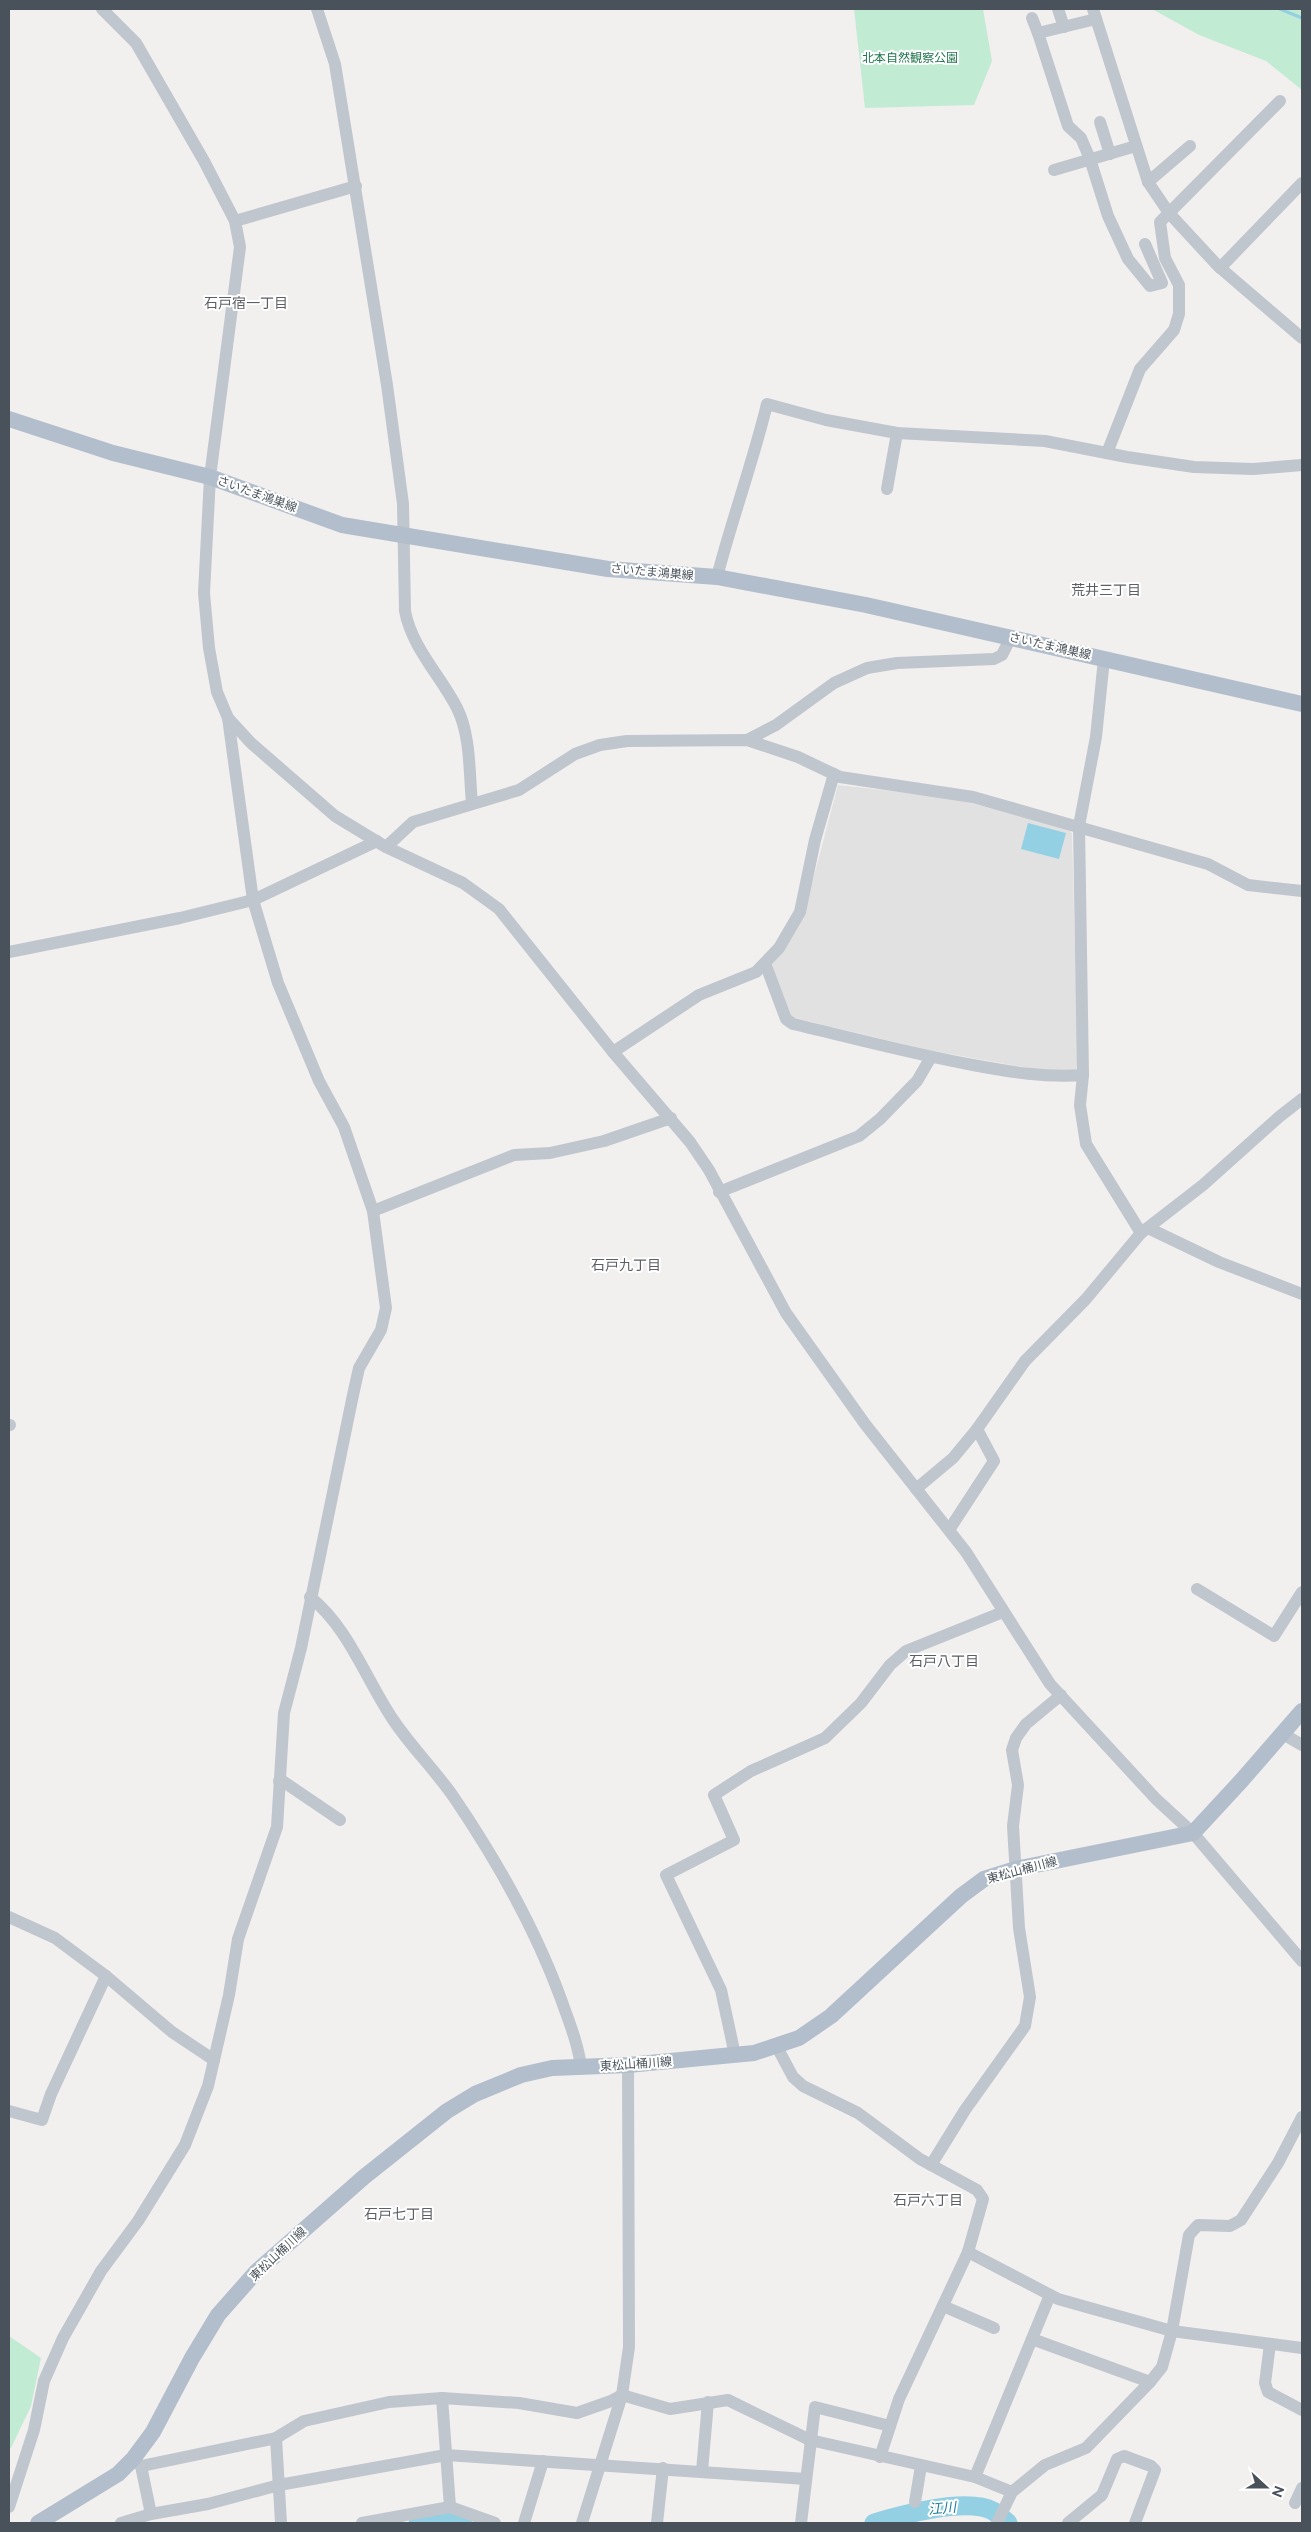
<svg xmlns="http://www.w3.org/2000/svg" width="1311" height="2532" font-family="Figtree,'Noto Sans JP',sans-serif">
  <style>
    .education { fill: #e2e1e1 }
    .green { fill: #c2ebd3 }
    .water { fill: #94d0e3 }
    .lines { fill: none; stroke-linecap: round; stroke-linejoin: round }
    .stream { stroke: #94d0e3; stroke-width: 3 }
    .river { stroke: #94d0e3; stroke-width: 19 }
    .minor { stroke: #bfc6cd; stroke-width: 12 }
    .major { stroke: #b2becb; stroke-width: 16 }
    .labels { text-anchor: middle; stroke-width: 4; stroke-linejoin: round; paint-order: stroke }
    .park-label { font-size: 12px; fill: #20764e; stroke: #fff }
    .street-label { font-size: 12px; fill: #49525b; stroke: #fff }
    .neighbourhood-label { font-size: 14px; fill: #5c5f63; stroke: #fff }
    .water-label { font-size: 14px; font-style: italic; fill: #1b7d9c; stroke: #fff }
  </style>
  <rect width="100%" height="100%" fill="#f2efef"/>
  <path class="education" d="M838 785 947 797 1069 828 1072 834 1078 1064 1075 1071 1039 1070 928 1050 790 1017 772 965 805 910Z"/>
  <g class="green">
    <path d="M854 9H983L992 61 974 105 865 108Z"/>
    <path d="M1152 9H1302V90L1266 61 1199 35Z"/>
    <path d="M9 2336 41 2358 31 2406 11 2448 9 2447Z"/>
  </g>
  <path class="water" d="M1028 823 1066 833 1059 859 1021 849Z"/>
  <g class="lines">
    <path class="stream" d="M1280 9 1302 18"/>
    <g class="river">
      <path d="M418 2523 431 2521 463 2523"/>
      <path d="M874 2523C901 2515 967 2497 993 2511 998 2514 1003 2519 1008 2523"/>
    </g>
    <g class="minor">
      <path d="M102 9 136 43 204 161 235 221 240 247 210 477 204 593 209 648 217 692 228 718 251 743 335 816 386 847 463 883 499 909 613 1052 690 1142 709 1170 786 1313 865 1424 966 1552 1050 1684 1156 1799 1193 1833 1302 1961"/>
      <path d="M317 9 335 64 387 385 403 504 405 611C412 648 440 675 457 708 471 736 469 773 472 803"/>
      <path d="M1058 9 1064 27"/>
      <path d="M1093 9 1148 182 1169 213 1218 266 1302 338"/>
      <path d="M1032 18 1038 33 1096 19"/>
      <path d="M1038 33 1068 126 1081 138 1090 159 1108 216 1128 259 1150 286 1162 283 1145 244"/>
      <path d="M1100 122 1110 154"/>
      <path d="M1054 170 1136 146"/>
      <path d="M1148 182 1190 146"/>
      <path d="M235 221 356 186"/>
      <path d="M1220 268 1302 183"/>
      <path d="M1107 453 1140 369 1174 330 1179 314V285L1165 258 1160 222 1280 101"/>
      <path d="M887 489 897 433"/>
      <path d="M717 577C732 519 753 462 767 404L826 420 897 433 1045 441 1127 457 1194 467 1253 469 1302 465"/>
      <path d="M1104 659 1096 737 1079 826 1083 1075 1080 1105 1086 1144 1141 1233"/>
      <path d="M747 740 776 725 834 683 867 668 897 663 994 659 1002 655 1011 637"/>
      <path d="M386 847 413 822 519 790 575 754 600 745 627 741 747 740 798 757 840 777 973 797 1208 864 1248 885 1302 891"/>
      <path d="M9 952 180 918 253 900 377 841"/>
      <path d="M765 963 786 1019 793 1024C853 1038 912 1054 973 1065 1010 1072 1046 1078 1083 1075"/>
      <path d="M613 1052 699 995 756 972 779 948 800 912 815 840 834 774"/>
      <path d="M719 1192 859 1136 880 1119 917 1081 931 1057"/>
      <path d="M373 1211 514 1155 550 1153 604 1141 671 1118"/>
      <path d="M1148 1228 1219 1262 1302 1294"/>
      <path d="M9 1425H10"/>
      <path d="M916 1489 953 1458 977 1429 1025 1361 1086 1299 1141 1233 1203 1185 1279 1117 1302 1099"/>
      <path d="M949 1530 994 1461 977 1429"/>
      <path d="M1197 1589 1274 1636 1302 1592"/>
      <path d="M310 1597C349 1628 366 1680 394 1721 412 1748 437 1772 455 1799 497 1861 535 1928 561 1999 569 2022 578 2043 581 2067"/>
      <path d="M1283 1734 1302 1745"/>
      <path d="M279 1781 284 1782 340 1820"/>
      <path d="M9 1917 55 1938 106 1976 172 2032 214 2060"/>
      <path d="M777 2047 793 2077 803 2086 858 2113 920 2159 977 2190 983 2199 968 2252 899 2399 880 2457"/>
      <path d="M735 2055 721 1990 666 1875 734 1840 714 1795 751 1771 825 1738 861 1703 890 1665 906 1651 1003 1612"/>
      <path d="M9 2111 42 2120 51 2094 106 1976"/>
      <path d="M931 2165 965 2110 1025 2026 1030 1997 1019 1928 1013 1826 1018 1785 1012 1750 1016 1738 1026 1724 1061 1695"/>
      <path d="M968 2252 1058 2299 1172 2331 1302 2348"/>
      <path d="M943 2306 994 2328"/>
      <path d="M1032 2339 1150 2382"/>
      <path d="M1270 2344 1265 2383 1268 2392 1302 2410"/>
      <path d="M622 2395 670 2409 728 2400 810 2440 975 2477 1012 2492"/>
      <path d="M442 2398 450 2507"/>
      <path d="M276 2438 281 2523"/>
      <path d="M133 2459 141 2466 276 2438 304 2421 389 2402 442 2398 519 2403 577 2413 611 2401 622 2395"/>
      <path d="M141 2466 151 2514"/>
      <path d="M702 2471 708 2402"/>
      <path d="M975 2477 1050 2295"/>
      <path d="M915 2502 921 2466"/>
      <path d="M1295 2503 1302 2488"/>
      <path d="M9 2507 34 2430 44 2381 63 2338 101 2271 138 2221 185 2145 208 2086 229 1995 238 1939 277 1827 284 1713 301 1648 353 1395 359 1368 381 1330 386 1308 373 1211 344 1127 319 1081 278 983 253 900 228 718"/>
      <path d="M121 2523 151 2514 208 2504 279 2485 446 2455 806 2479"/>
      <path d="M362 2523 450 2507 495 2523"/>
      <path d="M524 2523 543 2461"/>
      <path d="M582 2523 622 2395 629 2347 628 2065"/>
      <path d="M657 2523 663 2468"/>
      <path d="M801 2523 815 2407 890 2426"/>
      <path d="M997 2523 1012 2492 1045 2465 1086 2448 1150 2382 1162 2367 1172 2331 1189 2235 1198 2225 1230 2226 1241 2220 1278 2163 1302 2117"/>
      <path d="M1068 2523 1102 2495 1117 2459 1124 2456 1151 2466 1155 2470 1135 2523"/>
    </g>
    <g class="major">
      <path d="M9 419 113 453 210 477 342 525 608 569 717 577 866 605 1302 704"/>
      <path d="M38 2523 118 2474 133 2459 153 2432 192 2358 218 2315 256 2272 364 2177 447 2111 475 2094 521 2075 552 2068 628 2065 754 2053 799 2038 831 2016 961 1896 984 1879 1016 1869 1193 1833 1242 1780 1302 1711"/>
    </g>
  </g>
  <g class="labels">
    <g class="park-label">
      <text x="910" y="62">北本自然観察公園</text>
    </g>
    <g class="street-label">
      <text transform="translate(257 494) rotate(20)" y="4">さいたま鴻巣線</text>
      <text transform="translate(652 572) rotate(5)" y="4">さいたま鴻巣線</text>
      <text transform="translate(1050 646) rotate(13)" y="4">さいたま鴻巣線</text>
      <text transform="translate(1022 1870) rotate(-15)" y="4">東松山桶川線</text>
      <text transform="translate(636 2064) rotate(-4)" y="4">東松山桶川線</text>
      <text transform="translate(278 2254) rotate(-43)" y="4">東松山桶川線</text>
    </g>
    <g class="neighbourhood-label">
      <text x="246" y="308">石戸宿一丁目</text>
      <text x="1106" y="595">荒井三丁目</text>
      <text x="626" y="1270">石戸九丁目</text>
      <text x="944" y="1666">石戸八丁目</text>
      <text x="928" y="2205">石戸六丁目</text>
      <text x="399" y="2219">石戸七丁目</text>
    </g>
    <g class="water-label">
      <text transform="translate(942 2508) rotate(-5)" y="5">江川</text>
    </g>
  </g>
  <rect width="1311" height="2532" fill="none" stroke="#49525b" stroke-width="20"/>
  <g transform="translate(1266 2487) rotate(111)" stroke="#ffffff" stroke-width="4" paint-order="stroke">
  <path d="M0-4L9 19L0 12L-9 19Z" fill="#49525b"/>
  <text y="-8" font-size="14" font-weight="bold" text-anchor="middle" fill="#49525b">N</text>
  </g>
</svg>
